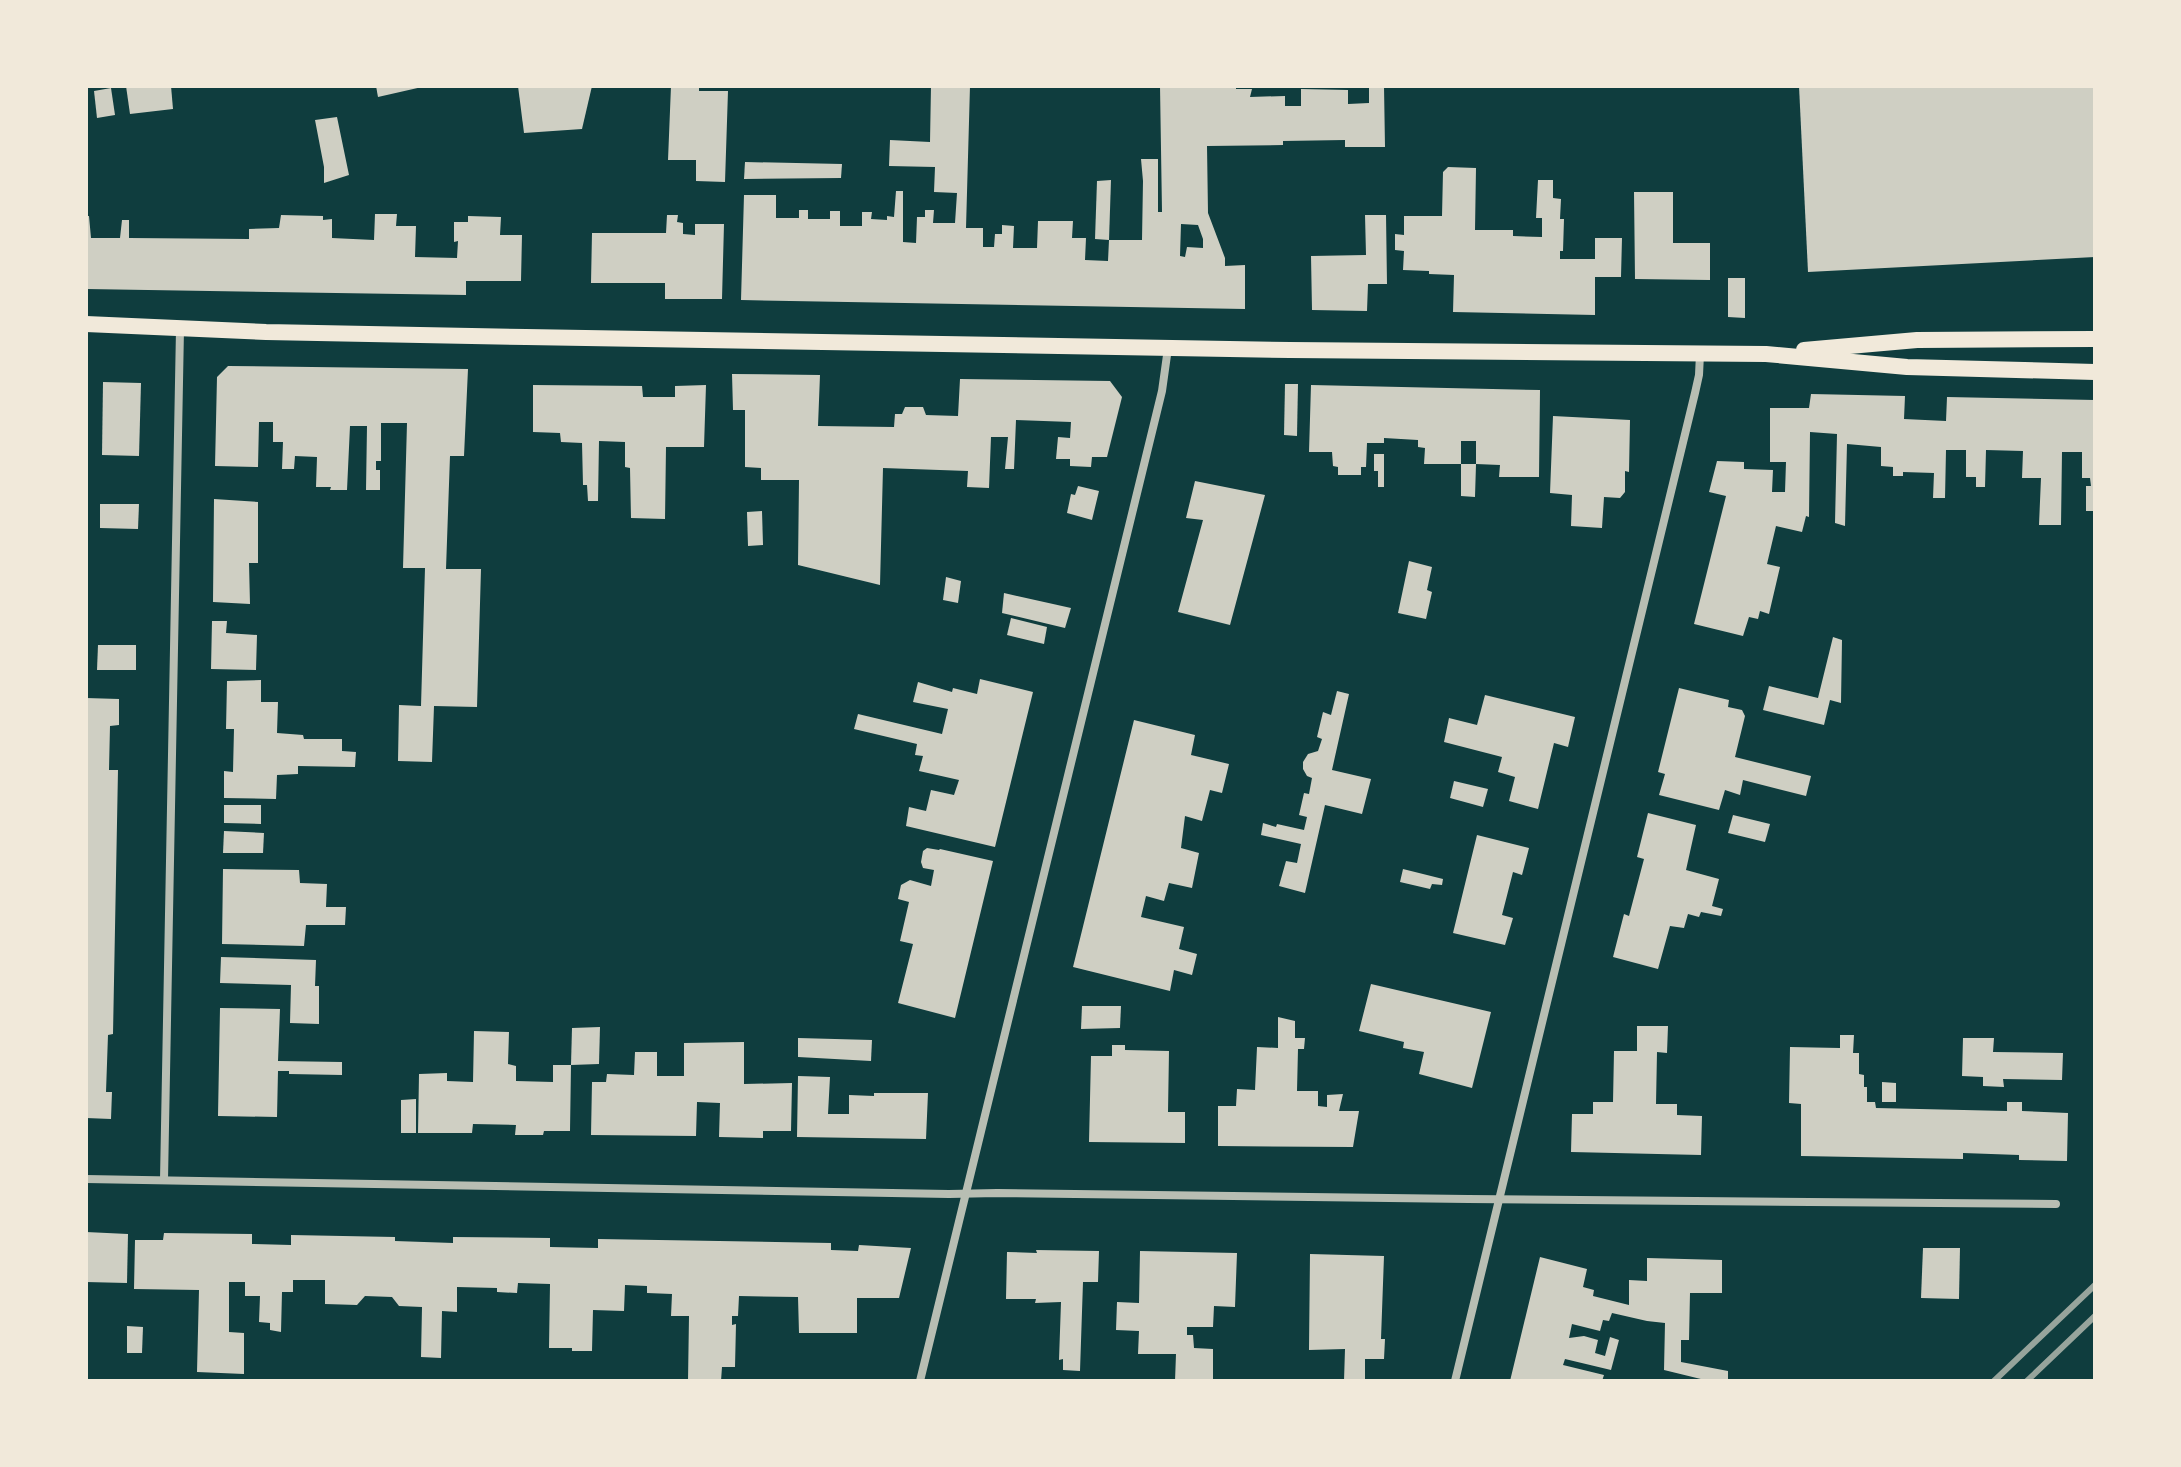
<svg xmlns="http://www.w3.org/2000/svg" width="2181" height="1467" font-family="Poppins,sans-serif">
  <style>
    .building { fill: #cfcfc3; fill-rule: evenodd }
    .lines { fill: none; stroke-linecap: round; stroke-linejoin: round }
    .minor { stroke: #b8beb3; stroke-width: 8 }
    .secondary { stroke: #f1e9da; stroke-width: 16 }
    .rail { stroke: #97a49c; stroke-width: 6 }
  </style>
  <rect width="100%" height="100%" fill="#0f3d3e"/>
  <g class="building">
    <path d="M126 86H171L173 109 130 114Z"/>
    <path d="M376 86H422V87L378 97Z"/>
    <path d="M518 86H592L582 129 524 133Z"/>
    <path d="M671 86H699V91H728L725 182 696 181V160H668Z"/>
    <path d="M931 86H970L966 228H983V247H994L995 234H1002V225L1014 226 1013 248H1037L1038 221H1073L1072 238H1086L1085 260 1108 261 1109 240H1142L1143 181 1141 159H1158V212H1162L1160 86H1236V89H1252L1250 97 1285 96V106H1301V89L1348 90V104L1369 103V86H1384L1385 147H1345V140L1283 141V145L1207 146 1208 213 1225 258V266L1245 265V309L741 300 744 195H776V218H799V210H808V219H830V211H840V226H862V212H872L871 219 887 220V216L894 217 896 191H903V242L916 243 917 217H925V210H934L933 223H955L957 193 934 192 935 167 889 166 890 140 930 142ZM1181 224 1198 225 1203 239V248L1187 247 1185 257 1180 256Z"/>
    <path d="M1799 86H2095V257L1808 272Z"/>
    <path d="M111 88 115 115 97 118 94 91Z"/>
    <path d="M337 117 349 175 324 183V167L315 120Z"/>
    <path d="M745 162 842 164 841 178 744 179Z"/>
    <path d="M1448 167 1476 168 1475 230H1513V236L1542 237V218H1536L1538 180H1553V198L1561 199 1560 219H1564L1563 251H1560V259H1595V238H1622L1621 277H1595V315L1453 312 1454 275 1429 274V271L1403 270 1404 251 1395 250V234L1404 235V216H1442L1443 172Z"/>
    <path d="M1111 180 1109 240 1095 239 1097 181Z"/>
    <path d="M1634 192H1673V243H1710V280L1635 279Z"/>
    <path d="M375 214H397L396 226H416L415 257 457 258 458 241 454 242V222H468V216L501 217 500 235H522L521 281H466V295L86 289V216H89L91 238H120L122 220H129V238L249 239V229L279 228 281 215 323 216V220L332 219V238L374 240Z"/>
    <path d="M667 215H678L677 222 683 223V234L695 235V224H724L722 299H665V283H591L592 233H666Z"/>
    <path d="M1365 215H1386L1387 284H1368L1367 311 1312 310 1311 256 1366 255Z"/>
    <path d="M1728 278H1745V318L1728 317Z"/>
    <path d="M228 366 468 369 464 456H450L446 569H481L477 707 434 706 432 762 398 761 399 705 421 706 425 568H403L407 423H381V461H376V470H380V490H366L367 426H350L347 490H330L331 487H316L317 457 295 456 294 469H282L283 442H273V422H259L258 467 215 466 217 377Z"/>
    <path d="M732 374 820 375 818 426 894 427 895 414H902L905 407H923L926 415 958 416 960 379 1110 381 1122 397 1107 457H1092L1091 467 1070 466V459H1056L1058 437 1070 438 1071 422 1016 420 1014 469H1005L1008 437H991L989 488 967 487 968 471 883 468 880 585 798 565 799 480H761V468L745 467V410H733Z"/>
    <path d="M103 382 141 383 139 456 102 455Z"/>
    <path d="M1285 384H1298L1297 436 1284 435Z"/>
    <path d="M533 385 642 386 643 397H675V386L706 385 704 447H666L665 519 631 518 630 468 625 467V442L599 441 598 501H588L587 485H583L582 443 561 442 560 433 533 432Z"/>
    <path d="M1311 385 1540 390 1539 477H1499L1500 465 1476 464V441H1461V464H1424L1425 448 1418 447V440L1384 438V443H1367L1366 467H1361V475H1338V467L1333 466 1332 452H1309Z"/>
    <path d="M1811 394 1905 396 1904 419 1946 421 1947 397 2095 400V511H2086V486H2091L2090 478H2082V452H2062L2061 525H2039L2041 478H2022L2023 451 1986 450 1985 487H1976V477H1966V450H1946L1945 498H1933L1934 473 1903 472V476H1893V467L1881 466V447L1847 444 1845 526 1835 523 1837 434 1810 432 1809 517 1806 516 1802 532 1776 526 1767 564 1780 567 1769 614 1760 611 1758 619 1749 617 1743 636 1694 624 1726 496 1709 492 1717 461 1744 462V469L1773 470 1772 492H1785L1786 462H1770V408H1809Z"/>
    <path d="M1553 416 1630 420 1629 472 1625 471V492L1620 498 1604 497 1602 528 1571 526 1572 495 1550 493Z"/>
    <path d="M1374 454H1384V487H1378V471H1374Z"/>
    <path d="M1461 464H1476L1475 497 1461 496Z"/>
    <path d="M1195 481 1265 495 1230 625 1178 612 1203 520 1186 518Z"/>
    <path d="M1078 486 1099 491 1092 520 1067 513 1071 494 1075 495Z"/>
    <path d="M214 499 258 502V563H249L250 604 213 602Z"/>
    <path d="M100 504H139L138 529 100 528Z"/>
    <path d="M762 511 763 545 748 546 747 512Z"/>
    <path d="M1409 561 1432 567 1427 590 1432 592 1426 619 1398 613Z"/>
    <path d="M946 577 961 581 958 603 943 600Z"/>
    <path d="M1004 593 1071 608 1065 628 1002 613Z"/>
    <path d="M1011 618 1047 627 1044 644 1007 635Z"/>
    <path d="M212 621H227L226 633 257 635 256 670 211 669Z"/>
    <path d="M1833 637 1842 640 1841 703 1830 700 1824 725 1763 710 1769 686 1818 698Z"/>
    <path d="M98 645H136V670H97Z"/>
    <path d="M980 679 1033 692 995 847 906 826 909 807 926 811 931 790 954 795 959 780 919 771 923 756 915 755 917 744 854 729 858 714 942 734 948 709 913 702 918 682 952 692 953 688 977 694Z"/>
    <path d="M261 680V702H278L277 733 303 735 304 739H342V751L356 752 355 767 298 766V774L277 775 276 799 224 798V771L233 772 234 729H226L227 681Z"/>
    <path d="M1679 688 1729 700 1728 707 1742 710 1745 716 1735 757 1811 776 1806 796 1743 780 1740 795 1725 790 1719 810 1659 795 1665 774 1658 772Z"/>
    <path d="M1337 691 1349 694 1332 770 1371 779 1362 814 1325 805 1305 893 1279 886 1286 861 1297 863 1301 844 1261 835 1263 823 1276 827 1277 824 1304 830 1307 817 1299 815 1304 793 1309 794 1312 778 1307 776 1303 769V762L1308 754 1318 751 1322 739 1317 737 1323 712 1331 715Z"/>
    <path d="M1485 695 1575 717 1568 747 1554 743 1538 809 1509 801 1515 777 1498 772 1502 757 1444 742 1449 718 1477 725Z"/>
    <path d="M86 698 119 699V725L110 726 109 770H118L113 1034 108 1035 106 1092H112L111 1119 86 1118Z"/>
    <path d="M1134 720 1195 735 1191 755 1229 764 1222 793 1210 790 1202 821 1185 816 1181 848 1199 853 1192 888 1169 883 1164 901 1146 896 1141 917 1184 927 1179 949 1197 954 1192 975 1174 970 1170 991 1073 967Z"/>
    <path d="M1454 781 1488 789 1483 807 1450 798Z"/>
    <path d="M224 805H261V824L224 823Z"/>
    <path d="M1648 813 1696 825 1686 870 1719 879 1712 906 1723 909 1721 916 1701 912 1699 917 1688 914 1684 928 1670 926 1658 969 1613 957 1624 914 1629 916 1644 859 1637 857Z"/>
    <path d="M1733 815 1770 824 1765 842 1728 833Z"/>
    <path d="M224 831 264 833 263 853H223Z"/>
    <path d="M1477 835 1529 848 1522 875 1513 872 1502 915 1513 918 1505 945 1453 933Z"/>
    <path d="M927 848 939 850 940 849 993 861 955 1018 898 1003 913 944 900 941 909 902 898 899 901 885 910 880 931 886 934 870 923 868 921 862 923 851Z"/>
    <path d="M223 869 299 870 300 883 327 884 326 907H346L345 925H306L304 946 222 944Z"/>
    <path d="M1403 869 1443 879 1442 885 1432 884 1430 889 1400 882Z"/>
    <path d="M221 957 316 960 315 986H319V1024L290 1023 291 985 220 983Z"/>
    <path d="M1371 984 1491 1012 1472 1088 1419 1074 1424 1052 1403 1048 1404 1042 1359 1031Z"/>
    <path d="M1082 1006H1121L1120 1028 1081 1029Z"/>
    <path d="M220 1008 280 1009 278 1061 342 1062V1075L289 1074V1071H278L277 1117 218 1116Z"/>
    <path d="M1278 1017 1295 1021V1038H1305L1304 1049H1298L1297 1091H1318V1106L1327 1107V1095L1343 1094 1339 1111H1359L1353 1147 1218 1146V1106H1236L1237 1089 1255 1090 1257 1047 1278 1048Z"/>
    <path d="M1637 1026H1668L1667 1053 1657 1052 1656 1104H1677V1115L1702 1116 1701 1155 1571 1152 1572 1114H1593V1102H1613L1614 1051H1637Z"/>
    <path d="M600 1027 599 1064 571 1065 572 1028Z"/>
    <path d="M474 1031 509 1032 508 1064 516 1066V1081L553 1082V1065H571L570 1131H544L543 1135H515L516 1125 473 1124 472 1133H418L419 1074 447 1073V1081L473 1082Z"/>
    <path d="M1840 1035H1854L1853 1053H1859V1074L1864 1075V1087H1867V1102H1875L1876 1108 2007 1111V1102H2022V1111L2068 1113 2067 1161 2019 1160V1155L1963 1153V1159L1801 1156V1104L1789 1103 1790 1047 1840 1048Z"/>
    <path d="M798 1038 872 1040 871 1061 798 1057Z"/>
    <path d="M1963 1038H1994L1993 1052 2063 1053 2062 1080 2003 1079 2004 1087 1983 1086V1077L1962 1076Z"/>
    <path d="M744 1042V1084L792 1083 791 1131H763V1138L719 1137 720 1103 697 1102 696 1136 591 1135 592 1082H606L607 1074 634 1075 635 1052H657V1076H684V1043Z"/>
    <path d="M1112 1045H1125V1050L1169 1051 1168 1112H1185V1143L1089 1142 1091 1056H1112Z"/>
    <path d="M798 1076 830 1077 828 1114H849V1095L874 1096V1093H928L926 1139 797 1137Z"/>
    <path d="M1882 1082 1896 1083V1102H1882Z"/>
    <path d="M416 1099V1133H401V1100Z"/>
    <path d="M86 1232 128 1234 127 1283 86 1282Z"/>
    <path d="M164 1233 252 1234V1244L291 1245V1235L395 1237V1241L453 1243V1237L550 1238V1247L598 1248V1239L831 1243V1250L858 1251 859 1245 911 1248 899 1298H857V1333H799L798 1297 739 1296 738 1316H732V1325L736 1324 735 1367H722L721 1381H688L689 1316H671L672 1294 647 1293V1286L625 1285 624 1311 593 1310 592 1351H572V1348H549L550 1284 518 1283 517 1293 497 1292V1288L457 1287V1312L442 1311 441 1358 421 1357 422 1307 399 1306 392 1297 365 1296 357 1305 325 1304V1280H293V1292H282L281 1332 270 1330V1323L259 1322 260 1296H245V1282H229V1332L244 1333V1374L197 1372 199 1290 134 1289 135 1240H163Z"/>
    <path d="M1923 1248H1960L1959 1299 1921 1298Z"/>
    <path d="M1036 1250 1099 1251 1098 1282H1083L1080 1371 1063 1370V1359L1059 1360 1061 1302 1035 1303 1036 1299H1006L1007 1252 1037 1253Z"/>
    <path d="M1140 1251 1237 1253 1235 1307 1214 1306 1213 1327H1187V1335H1193L1194 1348 1213 1349V1381H1175L1176 1354H1138L1139 1331 1116 1330 1117 1302 1139 1303Z"/>
    <path d="M1310 1254 1384 1256 1381 1339H1385L1384 1359H1365V1381H1344L1345 1349 1309 1350Z"/>
    <path d="M1540 1257 1587 1269 1583 1287 1594 1290 1593 1296 1629 1305V1280L1647 1281V1258L1722 1260V1293H1690L1689 1340H1681V1362L1728 1371V1381H1709L1664 1370 1665 1323 1647 1321 1612 1313 1609 1321 1603 1320 1600 1331 1572 1324 1569 1338 1584 1336 1598 1340 1595 1353 1605 1356 1610 1337 1619 1340 1611 1370 1565 1359 1563 1365 1604 1375 1602 1381H1510Z"/>
    <path d="M127 1326 143 1327 142 1353H127Z"/>
  </g>
  <g class="lines">
    <g class="minor">
      <path d="M86 1179 949 1194 997 1193 1468 1199 2056 1204"/>
      <path d="M164 1180 180 329"/>
      <path d="M920 1381 1162 391 1168 348"/>
      <path d="M1455 1381 1695 393 1699 375 1700 354"/>
    </g>
    <g class="secondary">
      <path d="M86 324 266 332 526 337 1290 350 1766 354 1907 367 2095 372"/>
      <path d="M1804 350 1917 340 2095 339"/>
    </g>
    <g class="rail">
      <path d="M1994 1381 2095 1285"/>
      <path d="M2027 1381 2095 1316"/>
    </g>
  </g>
  <rect width="2181" height="1467" fill="none" stroke="#f1e9da" stroke-width="176"/>
</svg>
